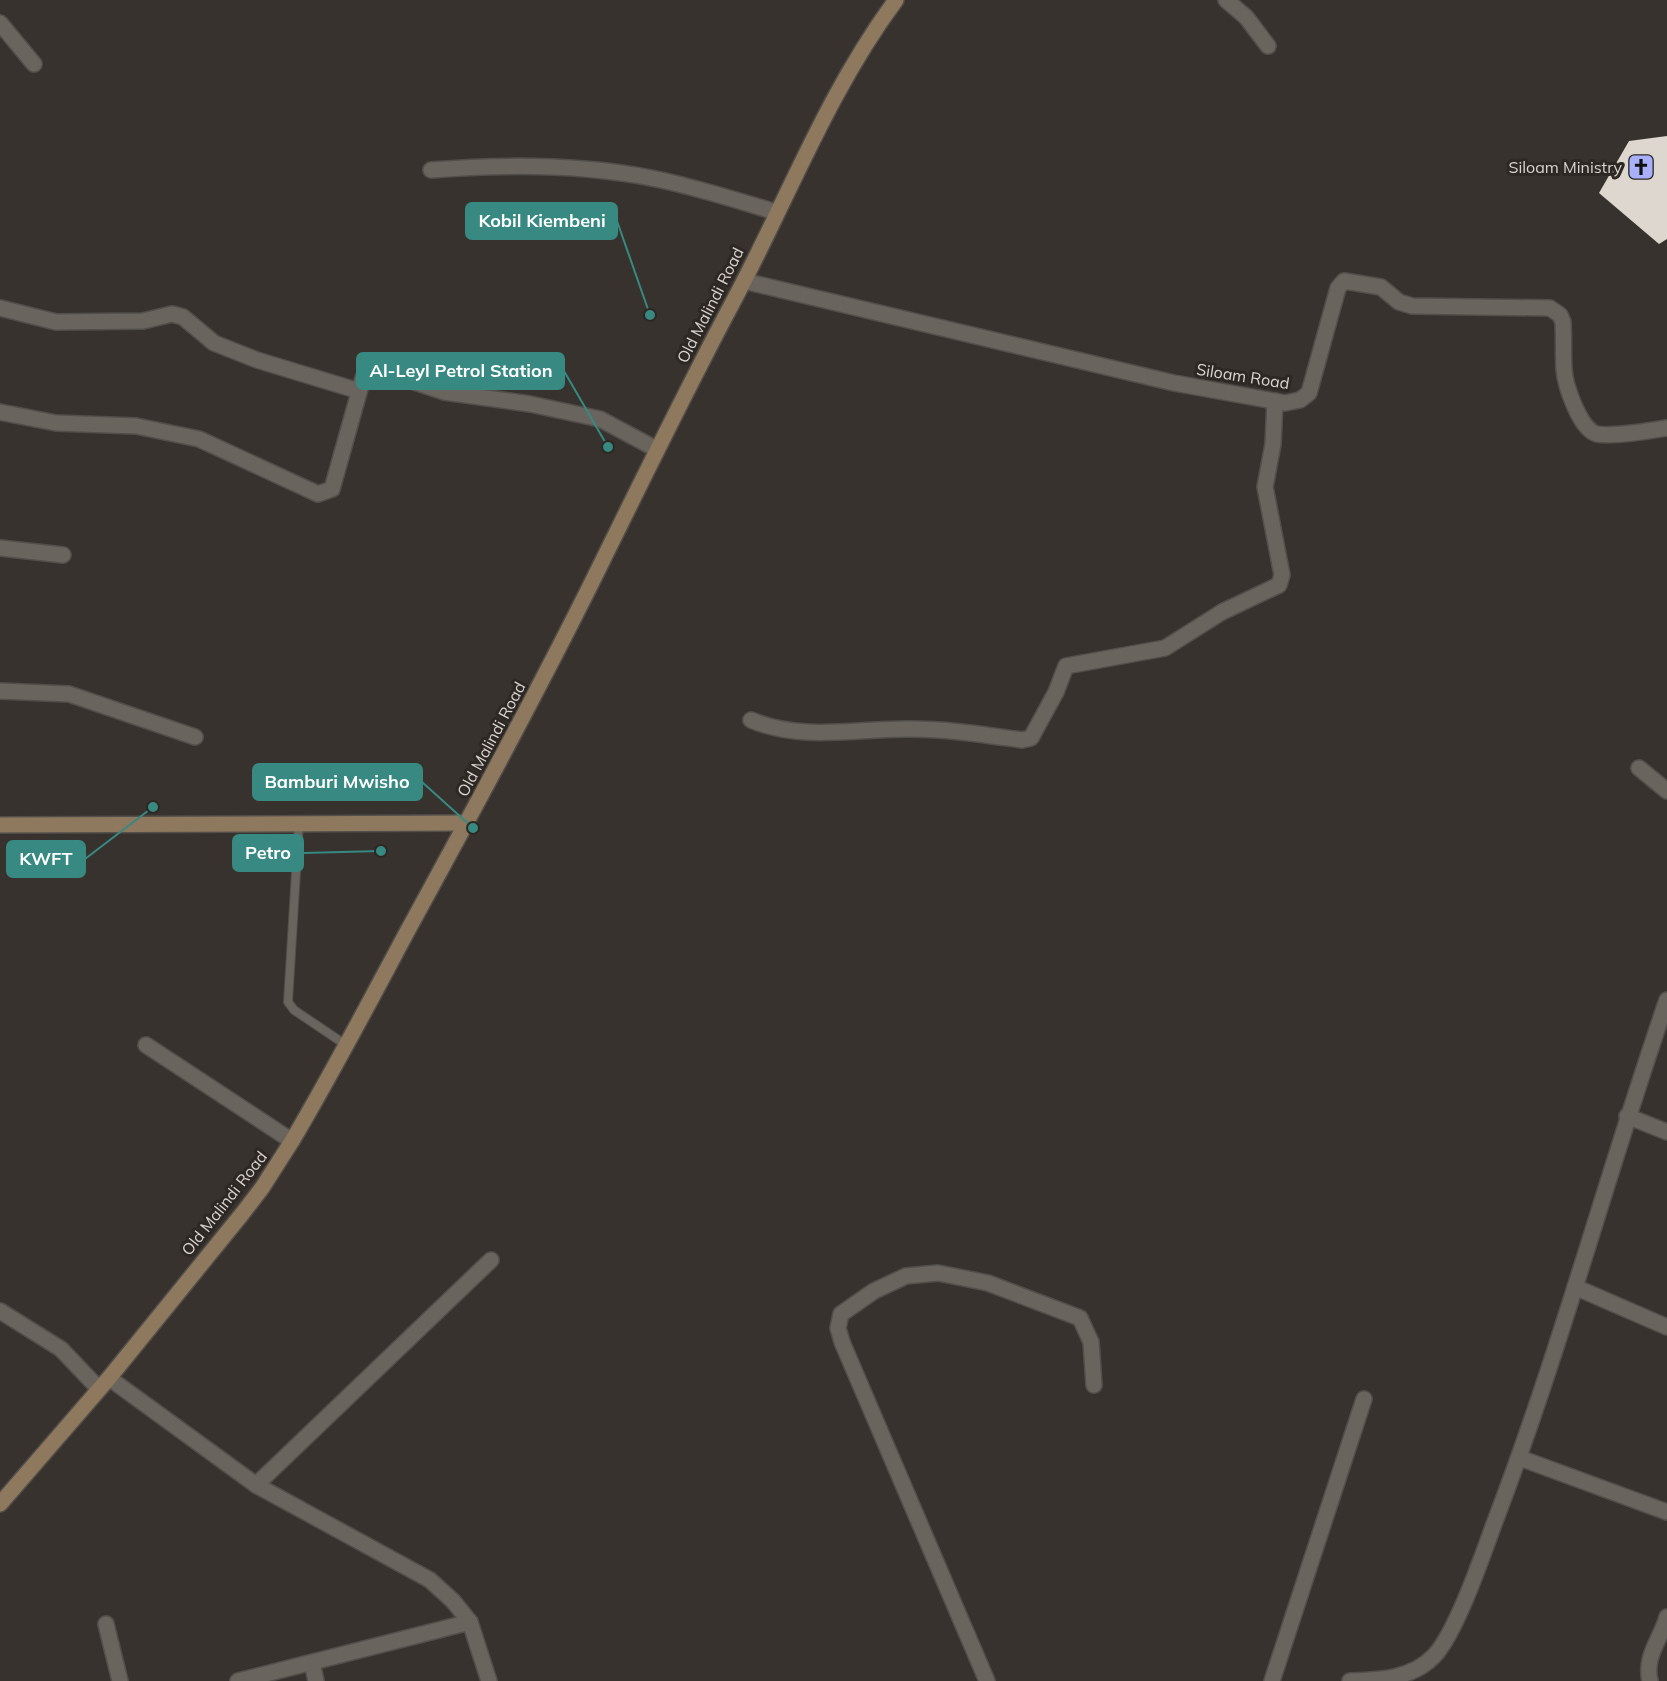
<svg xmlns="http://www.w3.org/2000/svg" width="1667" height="1681" font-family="Mulish,sans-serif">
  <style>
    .building { fill: #ddd7d0 }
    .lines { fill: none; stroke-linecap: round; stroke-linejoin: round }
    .service-casing { stroke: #524e4a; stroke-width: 10 }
    .minor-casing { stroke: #524e4a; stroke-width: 18 }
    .secondary-casing { stroke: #524e4a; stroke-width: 18 }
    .service { stroke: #69645e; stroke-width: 8 }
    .minor { stroke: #69645e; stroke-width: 15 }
    .secondary { stroke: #8e785e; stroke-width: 15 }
    .labels { text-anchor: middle; stroke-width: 6; stroke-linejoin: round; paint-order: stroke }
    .poi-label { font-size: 16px; fill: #d7d4d1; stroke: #2d2823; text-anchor: end }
    .street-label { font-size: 16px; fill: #d7d4d1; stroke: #2d2823 }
    .leader { fill: none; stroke: #378982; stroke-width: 2 }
    .callout-dot { fill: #378982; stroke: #2d2823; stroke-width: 2 }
    .callout { fill: #378982; stroke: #378982; stroke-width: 2 }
    .callout-label { font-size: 18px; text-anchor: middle; font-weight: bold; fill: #fff }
  </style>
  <rect width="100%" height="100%" fill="#37322d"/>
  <path class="building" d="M1667 136V239L1659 244 1599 193 1629 141Z"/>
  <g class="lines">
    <g class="service-casing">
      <path id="service" d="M299 823 288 1002 294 1010 346 1045"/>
    </g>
    <g class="minor-casing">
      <g id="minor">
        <path d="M1226 0 1246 17 1268 46"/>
        <path d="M0 23 34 64"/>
        <path d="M431 170C505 164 578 164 651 178 693 186 735 200 776 212"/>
        <path d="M744 281 1174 383 1285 403 1300 400 1309 393 1338 288 1344 281 1381 287 1399 302 1412 306 1550 308 1560 315 1563 322C1564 338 1563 353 1564 369 1565 385 1580 430 1597 434 1614 437 1649 431 1667 428"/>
        <path d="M0 308 56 322 143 321 172 314 183 317 214 343 257 360 359 391"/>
        <path d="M0 412 56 423 136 426 199 439 318 494 332 489 363 378 371 371H382L444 392 530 404 600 419 656 449"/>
        <path d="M0 548 63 555"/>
        <path d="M0 691 69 694 195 737"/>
        <path d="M751 720C803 742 857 728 911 729 949 729 985 735 1022 740L1031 738 1056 692 1066 666 1165 648 1222 612 1279 585 1282 575 1265 487 1273 444 1275 401"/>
        <path d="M1639 768 1667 791"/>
        <path d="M146 1045 292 1141"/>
        <path d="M1627 1116 1667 1132"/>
        <path d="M1575 1287 1667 1327"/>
        <path d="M0 1311 61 1349 99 1389"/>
        <path d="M109 1378 256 1485 430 1580 453 1601 470 1622 489 1681"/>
        <path d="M1520 1458 1667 1512"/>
        <path d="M256 1485 491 1260"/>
        <path d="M106 1624 120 1681"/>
        <path d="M312 1663 316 1681"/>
        <path d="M238 1681 470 1622"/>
        <path d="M987 1681 842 1342 838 1328 841 1314 874 1291 906 1276 938 1273 988 1283 1080 1318 1091 1342 1094 1385"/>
        <path d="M1272 1681 1364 1399"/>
        <path d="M1350 1681C1380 1680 1412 1679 1434 1656 1456 1633 1482 1557 1494 1524 1560 1352 1607 1174 1667 1000"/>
        <path d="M1650 1681C1644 1656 1661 1639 1667 1617"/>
      </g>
    </g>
    <g class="secondary-casing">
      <g id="secondary">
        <path d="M0 825 466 823"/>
        <path d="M0 1504 109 1378 242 1214 262 1188 292 1141C333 1072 370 1001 408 930 471 815 534 699 593 580 639 487 684 394 733 302 787 201 827 93 896 0"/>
      </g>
    </g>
    <use href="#service" class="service"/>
    <use href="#minor" class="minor"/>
    <use href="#secondary" class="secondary"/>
  </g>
  <defs>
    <g id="church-square" transform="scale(1.35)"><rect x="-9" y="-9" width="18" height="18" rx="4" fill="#a8b0fc" stroke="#2d2823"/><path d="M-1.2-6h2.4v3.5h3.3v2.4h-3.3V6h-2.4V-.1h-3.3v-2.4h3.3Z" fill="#111"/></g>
  </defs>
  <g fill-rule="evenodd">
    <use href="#church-square" x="1641" y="167"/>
  </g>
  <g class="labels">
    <g class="poi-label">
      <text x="1622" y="173">Siloam Ministry</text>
    </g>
    <g class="street-label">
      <text transform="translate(710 305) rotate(-63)" y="6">Old Malindi Road</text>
      <text transform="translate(1243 376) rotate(9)" y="6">Siloam Road</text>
      <text transform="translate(491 739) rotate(-62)" y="6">Old Malindi Road</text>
      <text transform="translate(224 1203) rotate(-52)" y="6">Old Malindi Road</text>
    </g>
  </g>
  <path class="leader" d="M650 315L617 221M608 447L564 371M473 828L422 782M381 851L303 853M153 807L85 859"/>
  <g class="callout-dot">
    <circle cx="650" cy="315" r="6"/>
    <circle cx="608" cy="447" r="6"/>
    <circle cx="473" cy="828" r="6"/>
    <circle cx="381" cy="851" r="6"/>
    <circle cx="153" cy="807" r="6"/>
  </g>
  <g class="callout">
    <rect x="466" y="203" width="151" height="36" rx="6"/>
    <rect x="357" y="353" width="207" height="36" rx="6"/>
    <rect x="253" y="764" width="169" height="36" rx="6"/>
    <rect x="233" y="835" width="70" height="36" rx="6"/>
    <rect x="7" y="841" width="78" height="36" rx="6"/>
  </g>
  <g class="callout-label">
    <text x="542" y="227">Kobil Kiembeni</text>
    <text x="461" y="377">Al-Leyl Petrol Station</text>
    <text x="337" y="788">Bamburi Mwisho</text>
    <text x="268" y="859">Petro</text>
    <text x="46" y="865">KWFT</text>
  </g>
</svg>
